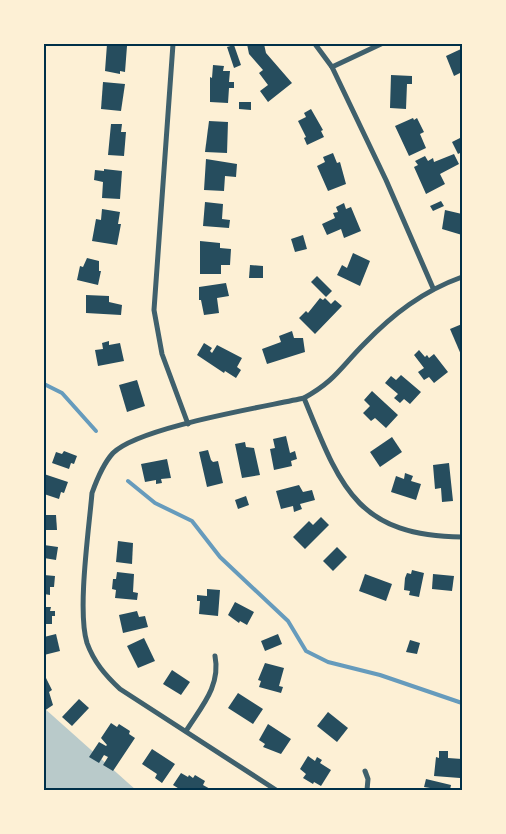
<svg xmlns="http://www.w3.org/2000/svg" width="506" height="834" font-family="'Exo 2',sans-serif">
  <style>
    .green { fill: #b9caca }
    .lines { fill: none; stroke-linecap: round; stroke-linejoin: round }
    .stream { stroke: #669bbc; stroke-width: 4 }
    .building { fill: #264d5e }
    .minor { stroke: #3f606c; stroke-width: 5 }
    .neatline { fill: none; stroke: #003049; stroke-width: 2 }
  </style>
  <rect width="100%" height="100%" fill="#fdf0d5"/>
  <path class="green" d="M44 708 136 790H44Z"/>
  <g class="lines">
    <g class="stream">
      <path d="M44 384 62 393 96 431"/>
      <path d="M128 481 155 503 192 521 220 557 288 621 306 651 328 662 380 675 462 703"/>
    </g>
  </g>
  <g class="building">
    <path d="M107 44 127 46 125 72 120 71V74L105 71Z"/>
    <path d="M247 44H264L266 53 292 83 268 102 260 91 268 85 259 73 263 70 249 54Z"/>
    <path d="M234 45 241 65 234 68 227 47Z"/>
    <path d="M461 49 462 72 454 76 446 56Z"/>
    <path d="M213 65 224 66 223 71H230L229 82H234V88H229L228 103 210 102V77L212 78Z"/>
    <path d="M391 75 412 76V84H407L406 109 390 108Z"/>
    <path d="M103 82 125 84 121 111 101 109Z"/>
    <path d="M239 102H251V110L239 109Z"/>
    <path d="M311 109 323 130 321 131 324 137 307 145 304 138 306 137 298 121 306 117 304 113Z"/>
    <path d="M413 118 414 120 417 118 424 132 420 134 426 148 409 156 395 126Z"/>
    <path d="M209 121 228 122 227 153 205 152Z"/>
    <path d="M111 124H122L121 132H126L124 156 108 155Z"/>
    <path d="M462 137V152L458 154 452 142Z"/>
    <path d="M333 153 337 163 340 162 346 184 328 191 317 166 325 162 323 157Z"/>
    <path d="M454 154 459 164 440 174 445 184 426 194 414 167 418 165 415 161 425 156 428 161 433 158 434 162Z"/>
    <path d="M206 159 237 164 236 177 225 176 224 191 204 190Z"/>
    <path d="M104 169 122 171 120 199 102 198 103 182 94 180 95 170 104 171Z"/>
    <path d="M441 201 444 206 433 211 430 206Z"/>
    <path d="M205 202 223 204 222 219 230 220 229 228 203 226Z"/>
    <path d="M344 203 346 209 351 207 361 231 344 238 341 229 327 235 322 224 335 218 333 213 338 212 336 207Z"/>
    <path d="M102 209 120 212 118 224H121L117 245 92 241 96 219 101 220Z"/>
    <path d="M445 210 462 214V235L442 229Z"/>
    <path d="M303 235 307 249 295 252 291 239Z"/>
    <path d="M200 241 220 243V248L231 249 230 265H221V274H200Z"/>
    <path d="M353 253 370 261 360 286 337 275 342 265 347 268Z"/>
    <path d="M87 258 99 261V271H101L98 285 77 280 80 266 83 267Z"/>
    <path d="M250 265 263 266V278H249Z"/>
    <path d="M317 276 332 291 326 297 311 282Z"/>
    <path d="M226 283 229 296 217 298 219 313 204 315 201 300H199V287Z"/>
    <path d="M86 295 109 296V302L122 305 121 315 86 313Z"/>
    <path d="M320 298 323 300 325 298 331 304 335 300 342 306 315 334 299 318 306 311 308 313Z"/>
    <path d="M462 324V357L450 329Z"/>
    <path d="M292 331 294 338H303L305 352 267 364 262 349 281 342 279 336Z"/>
    <path d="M109 341V345L120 343 124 361 98 366 95 350 103 349 102 343Z"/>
    <path d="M204 343 212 348 210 351 212 353 217 345 242 358 237 367 241 370 236 378 225 371 224 373 197 355Z"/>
    <path d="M419 350 425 357 427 355 429 358 434 354 448 372 434 383 429 377 424 380 418 372 424 368 414 355Z"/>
    <path d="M401 375 421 392 410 404 404 399 400 403 394 398 398 394 385 383 391 376 396 380Z"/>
    <path d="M137 380 145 406 127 412 119 385Z"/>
    <path d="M372 391 398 415 386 428 375 418 371 421 363 413 370 406 364 400Z"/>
    <path d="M286 436 290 453 295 451 297 459 291 461 292 466 274 470 270 449 275 448 273 439Z"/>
    <path d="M392 437 402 452 380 467 370 452Z"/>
    <path d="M245 442 246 447 254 448 260 475 242 478 235 444Z"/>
    <path d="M208 450 211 460 213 462 218 461 223 483 207 487 199 452Z"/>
    <path d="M64 451 77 456 74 464 71 463 69 469 52 463 56 452 62 454Z"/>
    <path d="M167 459 171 478 161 479 162 483 156 484V480L145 482 141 464Z"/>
    <path d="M449 463 453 501 442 502 441 488 435 489 433 465Z"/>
    <path d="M405 473 413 476 411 481 421 484 416 500 391 492 396 476 404 479Z"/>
    <path d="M44 474 68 482 64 493 61 492 59 499 44 494Z"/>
    <path d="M299 485 303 492 312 490 315 500 300 504 302 509 294 512 293 506 281 509 276 491Z"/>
    <path d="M246 496 249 505 238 509 235 500Z"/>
    <path d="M44 515H56L57 530H44Z"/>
    <path d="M321 517 329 525 305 549 293 537 309 521 313 525Z"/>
    <path d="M118 541 133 543 132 564 116 562Z"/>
    <path d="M44 545 58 547 56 560 44 558Z"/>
    <path d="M337 547 347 557 333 571 323 561Z"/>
    <path d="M412 570 424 573 419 597 409 595 410 591 404 590 405 578 407 573 411 574Z"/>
    <path d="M117 572 134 574 133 592 138 593 137 600 115 598 116 590 112 589 113 579H116Z"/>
    <path d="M365 574 392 584 386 601 359 591Z"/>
    <path d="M433 574 454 576 452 591 432 589Z"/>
    <path d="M44 575 55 576 54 587H50V595L44 594Z"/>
    <path d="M207 589 220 590 218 616 199 614 200 601H197V595L207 596Z"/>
    <path d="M235 602 254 612 247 625 240 621 239 623 228 615Z"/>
    <path d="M44 607H51L50 611H55V616H52V624H44Z"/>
    <path d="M137 611 139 617 145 616 148 627 123 633 119 615Z"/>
    <path d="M56 634 60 651 44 655V637Z"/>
    <path d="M278 634 282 644 265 651 261 641Z"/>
    <path d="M144 638 155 661 138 668 127 646Z"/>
    <path d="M410 640 420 643 417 654 406 652Z"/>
    <path d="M265 663 284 668 279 686 283 687 281 693 259 687 261 681 258 680Z"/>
    <path d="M172 670 190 682 181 695 163 684Z"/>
    <path d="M46 678 52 690 49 692 53 705 44 711V679Z"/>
    <path d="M238 693 263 709 253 724 228 708Z"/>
    <path d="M79 699 89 708 72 726 62 717Z"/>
    <path d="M328 712 348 728 337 742 317 726Z"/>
    <path d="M111 723 117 727 119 724 130 731 129 734 135 738 113 771 103 765 108 757 104 755 99 763 89 757 99 742 106 746 107 745 101 738Z"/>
    <path d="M268 724 291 739 281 754 263 747 265 744 259 740Z"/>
    <path d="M152 749 175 764 162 783 155 778 157 774 142 764Z"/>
    <path d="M439 751H448V758L462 759 460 778 434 776 436 757 439 758Z"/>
    <path d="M308 756 315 761 317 757 322 760 320 763 331 770 321 786 314 782 313 784 303 778 306 774 300 769Z"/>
    <path d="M181 773 188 777 189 775 193 778 195 775 205 781 203 785 212 790H181L173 785Z"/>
    <path d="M426 779 451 785 450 790H429L430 788 424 787Z"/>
  </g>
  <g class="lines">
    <g class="minor">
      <path d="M173 44 154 310 162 354 188 424"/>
      <path d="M315 44 332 67 386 180 433 288"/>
      <path d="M332 67 381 44"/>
      <path d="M304 398C340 486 356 536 462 537"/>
      <path d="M186 731C201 707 221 686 215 656"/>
      <path d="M365 771 368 779 367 790"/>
      <path d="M276 790 120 689C105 675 94 662 87 643 77 611 89 529 92 493 97 479 103 464 113 453 139 427 264 407 304 398 335 381 341 367 364 344 393 314 423 291 462 277"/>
    </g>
  </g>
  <rect width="506" height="834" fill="none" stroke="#fdf0d5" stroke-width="90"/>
  <rect x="45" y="45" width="416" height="744" class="neatline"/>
</svg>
